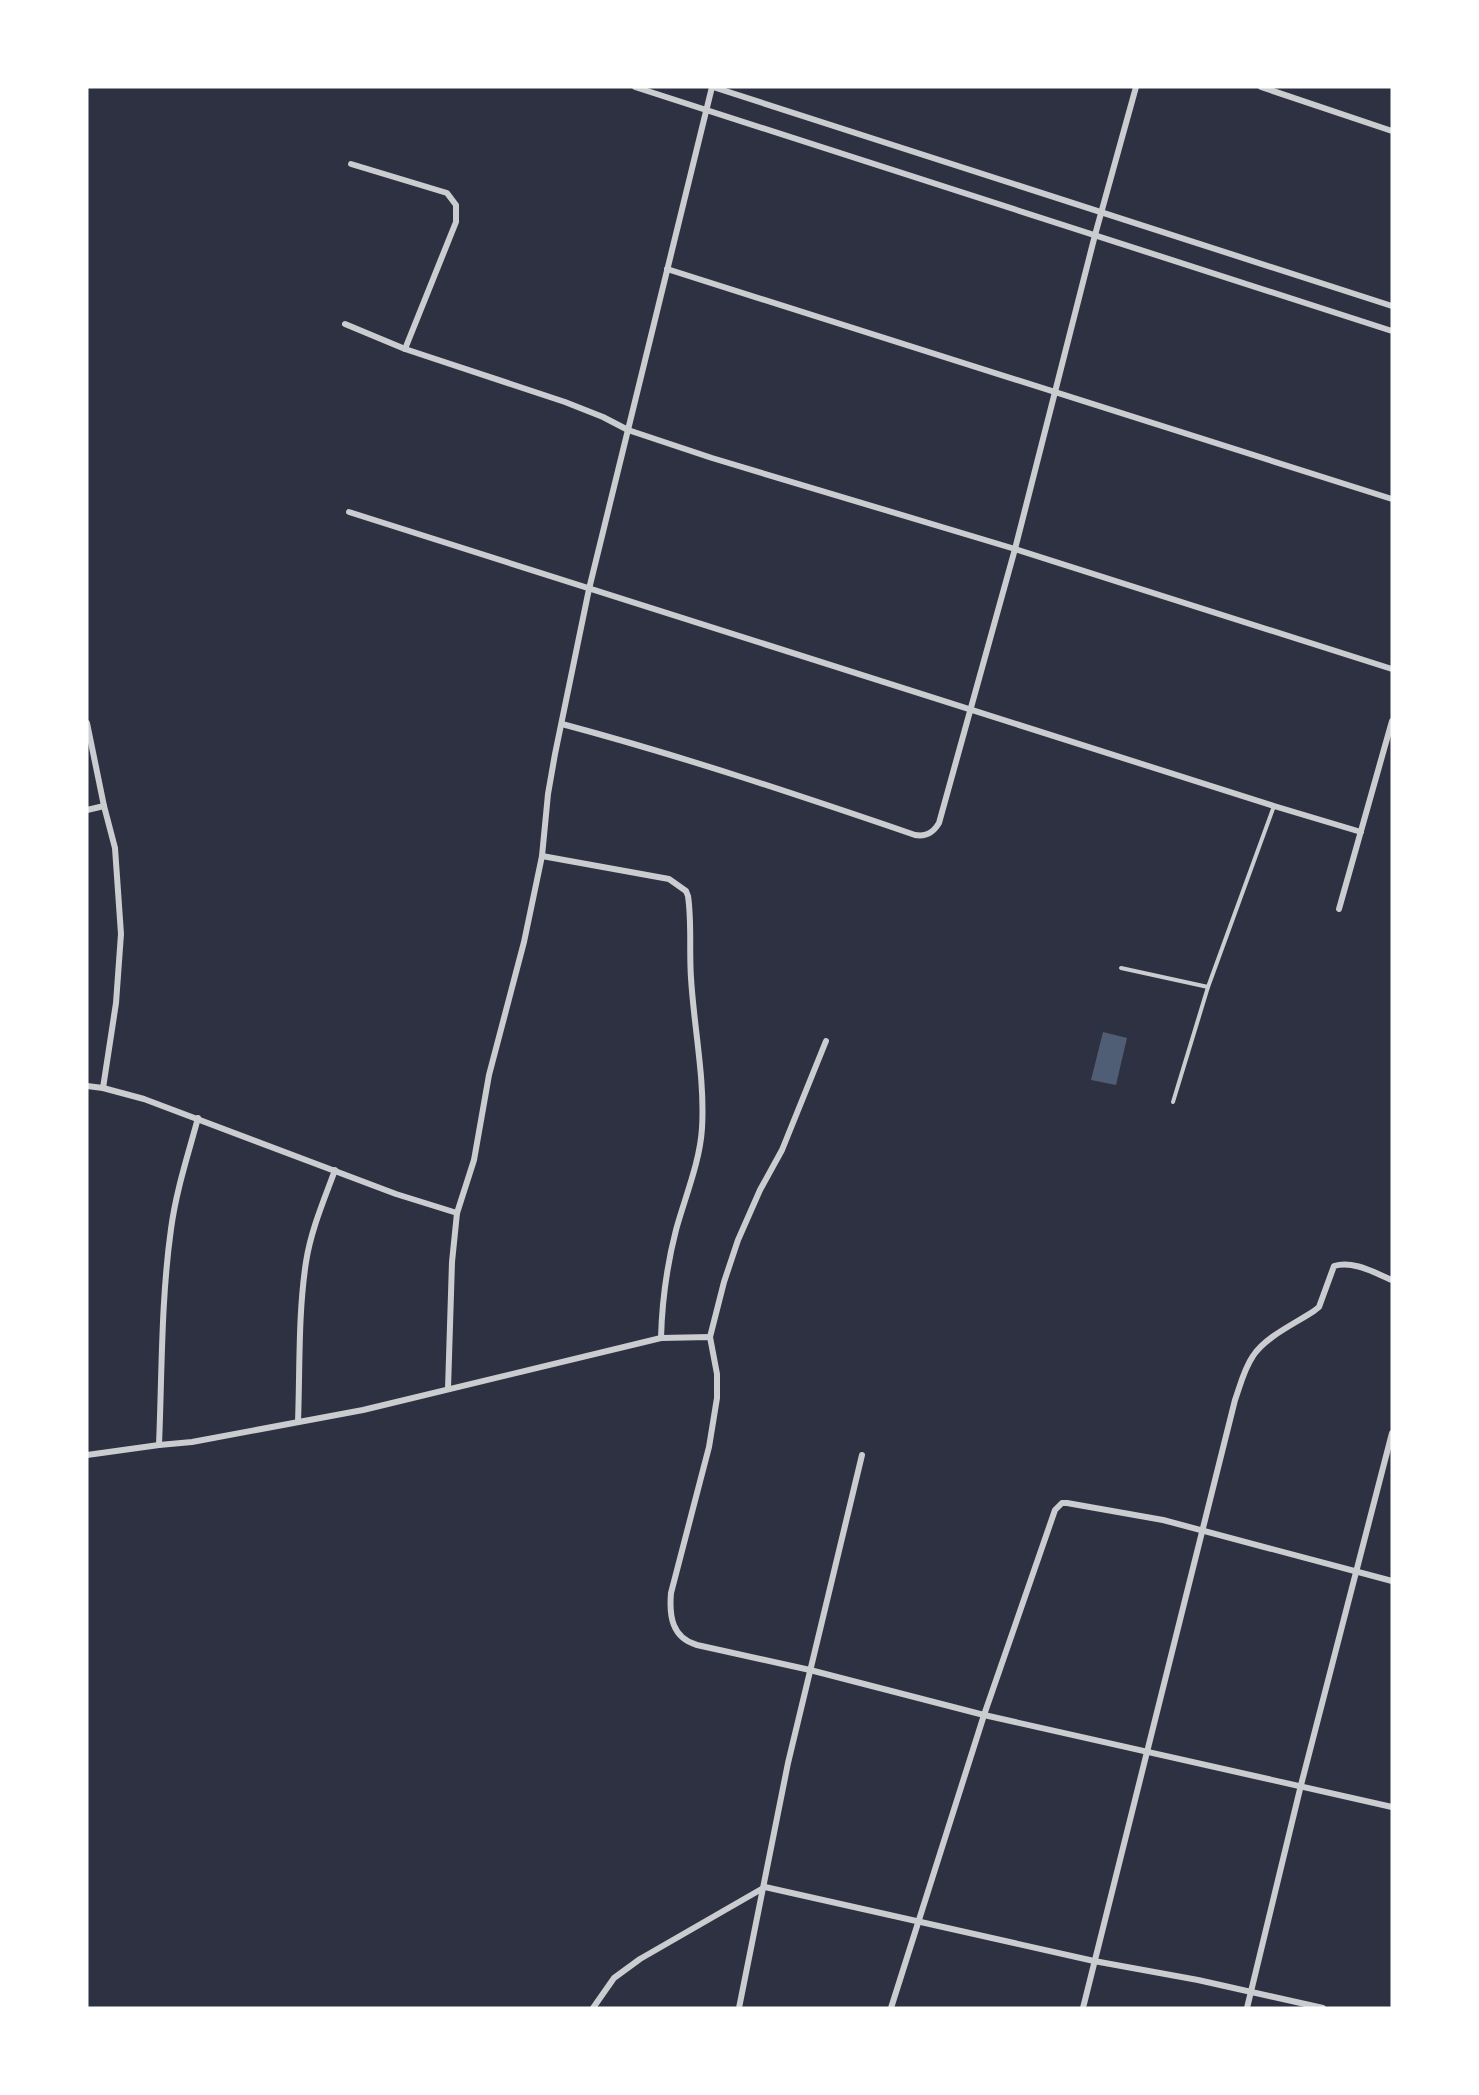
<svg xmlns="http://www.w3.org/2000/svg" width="1479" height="2095" font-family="Arial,sans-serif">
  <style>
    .water { fill: #4f5d75 }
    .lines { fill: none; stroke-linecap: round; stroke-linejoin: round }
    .service { stroke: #caccd0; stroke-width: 4 }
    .minor { stroke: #caccd0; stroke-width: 6 }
  </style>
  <rect width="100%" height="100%" fill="#2d3142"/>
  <path class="water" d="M1103 1032 1127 1038 1116 1085 1091 1080Z"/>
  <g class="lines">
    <g class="service">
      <path d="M1121 968 1208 987"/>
      <path d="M1173 1102 1208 987 1274 806"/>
    </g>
    <g class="minor">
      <path d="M635 87 1392 331"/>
      <path d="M713 87 1392 306"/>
      <path d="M1261 87 1392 131"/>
      <path d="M351 164 447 193 456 205V222L405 349"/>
      <path d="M667 269 1392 499"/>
      <path d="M345 324 405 349 565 402 603 417 628 430 712 458 1015 549 1392 669"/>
      <path d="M349 512 1274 806 1361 832"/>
      <path d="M87 723 104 806 115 848 121 934 116 1003 103 1088"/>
      <path d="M562 724C682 756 798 795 915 835 926 837 933 833 939 823L1015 549 1095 235 1136 87"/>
      <path d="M87 810 104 806"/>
      <path d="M542 856 669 879 686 891 688 896C692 923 689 951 691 978 694 1028 705 1079 702 1128 700 1162 685 1197 676 1230 667 1265 662 1301 661 1338"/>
      <path d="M1339 909 1392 721"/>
      <path d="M87 1086 103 1088 144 1099 396 1194 457 1213"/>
      <path d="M710 1337 724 1282 738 1240 760 1190 782 1150 826 1041"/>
      <path d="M448 1389 452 1262 457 1213 474 1160 489 1075 524 942 542 856 548 794 555 754 589 589 712 87"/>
      <path d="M298 1422C300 1369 298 1314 306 1262 311 1230 324 1200 335 1170"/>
      <path d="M159 1445C162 1373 161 1300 171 1229 176 1191 188 1155 198 1118"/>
      <path d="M87 1455 159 1445 192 1442 363 1410 661 1338 710 1337 717 1374V1398L709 1447 671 1593C669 1616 672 1638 697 1645L810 1670 984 1715 1392 1807"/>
      <path d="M593 2008 614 1978 640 1959 765 1887 1094 1961 1198 1980 1323 2008"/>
      <path d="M739 2008 788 1763 862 1455"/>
      <path d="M891 2008 984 1715 1055 1510 1062 1503H1067L1163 1520 1392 1581"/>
      <path d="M1083 2008 1235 1400C1240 1386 1244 1369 1253 1356 1265 1337 1296 1323 1314 1311L1319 1307 1334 1266C1353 1260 1375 1273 1392 1280"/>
      <path d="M1247 2008 1301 1785 1392 1433"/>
    </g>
  </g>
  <rect width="1479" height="2095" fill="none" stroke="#ffffff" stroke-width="177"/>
</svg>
